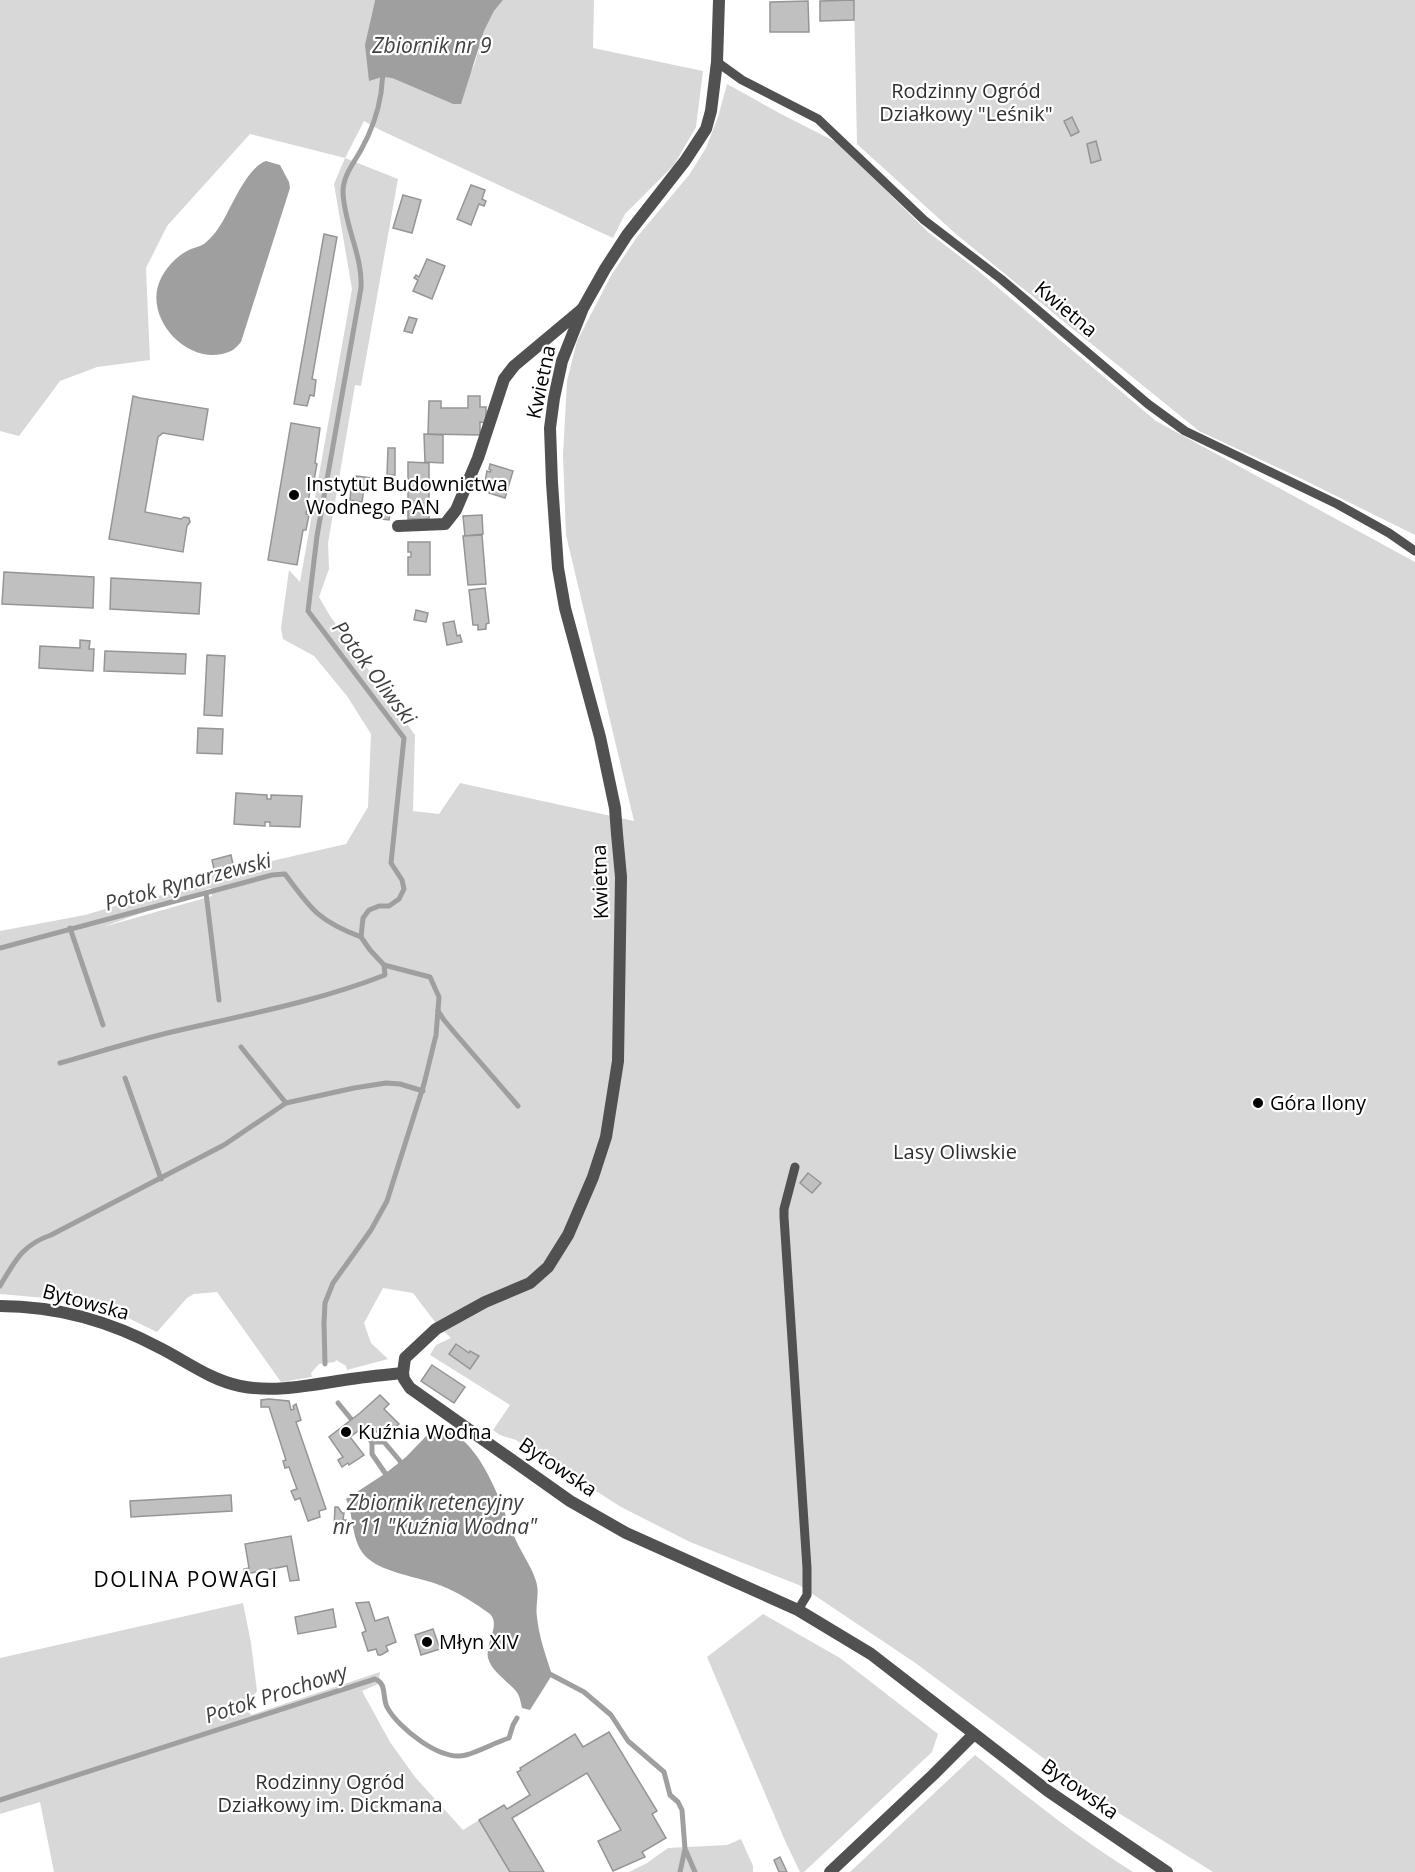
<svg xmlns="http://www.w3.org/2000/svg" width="1415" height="1872" font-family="'Open Sans',sans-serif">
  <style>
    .green { fill: #d8d8d8; fill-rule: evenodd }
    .water { fill: #9f9f9f }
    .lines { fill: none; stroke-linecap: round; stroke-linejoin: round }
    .stream { stroke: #9f9f9f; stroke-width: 5 }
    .building { fill: #c0c0c0; stroke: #959595; stroke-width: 1.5 }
    .service { stroke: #515151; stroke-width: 9 }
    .minor { stroke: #515151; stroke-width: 12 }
    .poi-dot { fill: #000; stroke: #fff; stroke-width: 2 }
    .labels { text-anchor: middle; stroke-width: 4.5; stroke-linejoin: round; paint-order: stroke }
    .park-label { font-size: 20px; fill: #2f2f2f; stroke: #fff }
    .street-label { font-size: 20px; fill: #000; stroke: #fff }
    .poi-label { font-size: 20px; fill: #000; stroke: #fff; text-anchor: start }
    .water-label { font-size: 21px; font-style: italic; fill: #404040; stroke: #fff }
    .neighbourhood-label { font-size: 21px; letter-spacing: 1.5px; fill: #000; stroke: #fff }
  </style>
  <rect width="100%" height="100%" fill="#fff"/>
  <g class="green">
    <path d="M0 0H375L370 22 382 77 392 78 453 104 474 66 484 31 494 11 503 0H594L593 48 703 71 696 127 674 165 625 214 613 238 380 130 364 121 345 158 398 179 361 386 355 385 328 543 329 569 319 597 330 616 415 735 413 811 439 814 460 783 634 821 566 535 563 455 567 381 577 341 612 274 637 237 689 175 706 148 718 117 727 84 781 114 838 143 928 232 976 269 1156 421 1415 562V1872H1213L1109 1807 914 1662 799 1585 690 1542 621 1507 516 1440 500 1435 493 1430 510 1405 430 1355 436 1345 451 1338 435 1322 413 1293 383 1288 364 1323 371 1343 388 1359 347 1370 346 1366 336 1360 335 1362 319 1364 311 1373 312 1377 281 1382 217 1292 194 1294 187 1298 157 1332 118 1313 68 1300 0 1294V931L85 915 122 904 195 888 215 874 346 844 368 807 371 734 347 696 314 656 283 639 281 628 289 570 300 582 352 289 334 184 345 158 250 134 167 226 146 268 150 360 97 367 60 381 19 436 0 431ZM211 888 212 896 103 927 210 888Z"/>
    <path d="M854 0H1415V535L1302 479 1199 431 957 235 857 144Z"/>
    <path d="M243 1603 251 1643 257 1691 246 1706 251 1715 380 1672 378 1684 362 1691 390 1742 415 1777 463 1830 479 1820 510 1872H54L40 1802 0 1814V1658Z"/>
    <path d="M763 1614 840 1658 938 1734 932 1752 804 1872H800L786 1843 707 1657Z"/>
    <path d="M975 1755C1026 1796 1077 1837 1133 1872H850Z"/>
    <path d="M741 1839 753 1866V1872H629L647 1863 668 1848 727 1845Z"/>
  </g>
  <g class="water">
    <path d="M375 0H503L494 11 484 31 461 104H453L392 78 382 77 369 81 365 45Z"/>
    <path d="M266 161 280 165 289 182 290 188 241 342C238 345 235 349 231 351 193 369 147 324 158 286 162 272 174 258 187 251 192 248 199 247 204 244 212 238 219 228 224 219 233 203 248 167 266 161Z"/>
    <path d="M433 1429C477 1426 501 1503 514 1536 520 1551 531 1565 536 1581 540 1593 535 1605 537 1617 539 1637 546 1656 552 1675L530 1710 522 1708C521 1704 520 1698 518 1694 510 1682 492 1673 488 1658 485 1643 501 1625 490 1614 475 1603 459 1593 442 1586 419 1576 376 1573 362 1552 351 1536 354 1516 346 1499L386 1473 406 1457Z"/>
  </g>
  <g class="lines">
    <g class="stream">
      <path d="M206 893 219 1000"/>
      <path d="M70 928 103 1025"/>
      <path d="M0 948 272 875 285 874C311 909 318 921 361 937"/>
      <path d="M438 1011 444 1020 454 1032 518 1106"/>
      <path d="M241 1047 286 1103"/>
      <path d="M60 1063C99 1052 137 1040 176 1031 245 1015 319 1001 385 975L384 965"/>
      <path d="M125 1078 161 1179"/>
      <path d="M0 1286C15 1261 22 1245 51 1235L224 1145 286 1103 354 1088 386 1083 400 1084 423 1091"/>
      <path d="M325 1364 324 1323 325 1303 333 1283 371 1230 387 1201 424 1084 436 1035 439 997 430 977 384 965 370 950 361 937 363 918 369 910 379 906H389L399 899 404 889 402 880 391 863 404 738 308 611 317 536 361 288C363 256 344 225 343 192 343 176 353 164 361 150 371 132 378 113 381 93 382 85 382 78 384 70"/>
      <path d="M338 1403 352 1420"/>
      <path d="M360 1429 372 1442V1454L385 1473 390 1475"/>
      <path d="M372 1442H384L400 1461 402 1467"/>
      <path d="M546 1672 584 1692 611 1715 628 1741 664 1772 670 1795 678 1802 682 1810 685 1849 680 1872"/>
      <path d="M0 1800 375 1679C387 1683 382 1697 387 1707 398 1728 441 1762 466 1755 480 1751 494 1743 509 1738L513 1725 517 1718"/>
      <path d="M686 1851 695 1872"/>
    </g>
  </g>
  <g class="building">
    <path d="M854 0V20L820 21V1Z"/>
    <path d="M808 1 809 32H770V2Z"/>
    <path d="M1072 117 1079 132 1071 136 1064 121Z"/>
    <path d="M1096 141 1101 160 1091 163 1087 144Z"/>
    <path d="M471 185 485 190 482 199 486 201 484 206 479 204 471 225 457 219Z"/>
    <path d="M403 195 421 200 412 233 393 228Z"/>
    <path d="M324 234 337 237 312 379 316 380 314 396 310 395 307 406 294 404Z"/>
    <path d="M427 259 445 266 432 299 413 291 418 280 414 278 416 275 419 277Z"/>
    <path d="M409 317 417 319 412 333 404 331Z"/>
    <path d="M133 396 140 398 208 409 203 440 163 433 158 437 145 512 181 519 184 517 189 518 190 522 187 526 183 552 109 539Z"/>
    <path d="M468 396H480V407H486V423L480 422V435L428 434 429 401H441V408H468Z"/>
    <path d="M291 423 320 428 315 463 317 464 314 480 312 479 306 514 309 515 306 530H303L297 565 268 560Z"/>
    <path d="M424 434 443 435V463L425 462Z"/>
    <path d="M388 448H395V475H387Z"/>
    <path d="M408 462 429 463V519H408Z"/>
    <path d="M490 464 513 471 505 498 489 493 491 486 486 485 487 481H485L487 471 490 472 491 470 489 469Z"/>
    <path d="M356 476 372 478 371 489H364L362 502 350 500 351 487H355Z"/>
    <path d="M375 511 390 512 389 520 374 518Z"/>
    <path d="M482 515 483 534 465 536 463 516Z"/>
    <path d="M482 535 486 584 468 585 463 536Z"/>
    <path d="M408 542H430V575H408V557H411V552H408Z"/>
    <path d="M4 572 94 577 93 608 2 604Z"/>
    <path d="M111 578 201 583 199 614 110 609Z"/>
    <path d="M485 588 489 623 486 624V629L478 630V625H473L469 590Z"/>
    <path d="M416 610 428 613 426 622 414 620Z"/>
    <path d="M454 621 457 636 460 635 462 642 447 645 443 623Z"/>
    <path d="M80 640 90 641 89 649H94L93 671 39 668 40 646 80 648Z"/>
    <path d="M105 651 186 654 185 674 104 671Z"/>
    <path d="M207 655 225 656 222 716 204 715Z"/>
    <path d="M198 728 223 729 222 754 197 753Z"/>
    <path d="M236 793 267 795V799H271V795L302 796 300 827 270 826V822H265V826L234 824Z"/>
    <path d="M231 855 234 869 215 874 212 860Z"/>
    <path d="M808 1173 821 1183 812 1193 800 1183Z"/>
    <path d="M456 1344 469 1353 470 1351 479 1356 470 1369 449 1354Z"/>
    <path d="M432 1365 465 1387 454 1403 421 1381Z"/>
    <path d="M380 1395 389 1404 384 1409 399 1424 383 1439 369 1423 350 1437 364 1455 349 1465 348 1463 342 1467 338 1460 343 1457 329 1437 360 1413Z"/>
    <path d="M269 1399 289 1401 291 1410 294 1409 293 1406 296 1404 301 1420 296 1422 326 1509 319 1511 320 1517 308 1521 300 1498 295 1500 291 1491 297 1489 289 1467 285 1468 283 1461 286 1460 269 1407H261V1400Z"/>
    <path d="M231 1495 232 1511 131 1517 130 1501Z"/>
    <path d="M335 1507H338L342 1513H344L343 1520H346L347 1528 334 1527Z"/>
    <path d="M291 1536 299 1580 290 1581 287 1566 245 1574 244 1569 249 1568 245 1544Z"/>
    <path d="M369 1602 375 1621 388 1617 396 1642 386 1646 388 1651 381 1655H378L376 1649 368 1651 362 1633 366 1631 356 1603Z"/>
    <path d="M333 1609 336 1627 298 1634 295 1617Z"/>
    <path d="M433 1629 440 1649 421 1655 415 1635Z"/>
    <path d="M609 1732 657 1811 652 1814 666 1838 642 1852 645 1857 613 1871 598 1841 621 1830 587 1773 512 1818 544 1872H510L479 1820 504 1805 507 1809 530 1795 517 1772 521 1770 520 1768 575 1734 583 1747Z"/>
    <path d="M780 1857 787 1872H779L774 1860Z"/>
  </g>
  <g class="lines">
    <g class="service">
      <path d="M717 62 742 80 818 119 924 220 1001 279 1148 404 1185 431 1337 504 1389 533 1415 551"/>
      <path d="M795 1167 784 1209V1217L807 1568V1595L798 1610"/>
    </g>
    <g class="minor">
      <path d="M719 0 717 62 711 111 706 129 685 161 627 235 605 269 583 308 562 361 554 398 550 428 552 483 558 568 565 608 600 737 615 808 617 834 621 877 618 1061 606 1137 593 1177 568 1235 548 1267 530 1283 485 1302 436 1329 405 1358 403 1373 404 1379 410 1388 570 1501 626 1533 798 1610 871 1654 1048 1791 1167 1872"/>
      <path d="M398 526 445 524 456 510 478 458 504 379 514 366 581 310"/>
      <path d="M0 1306C56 1306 112 1322 162 1349 187 1362 211 1380 240 1386 274 1393 310 1385 344 1380 363 1377 383 1375 403 1373"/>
      <path d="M830 1872 933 1775 973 1735"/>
    </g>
  </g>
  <g class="poi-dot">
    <circle cx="294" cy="495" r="6"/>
    <circle cx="1258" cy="1103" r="6"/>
    <circle cx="346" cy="1432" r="6"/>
    <circle cx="427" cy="1642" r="6"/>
  </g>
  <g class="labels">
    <g class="park-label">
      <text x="966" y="98">Rodzinny Ogród<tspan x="966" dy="23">Działkowy "Leśnik"</tspan></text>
      <text x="955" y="1159">Lasy Oliwskie</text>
      <text x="330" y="1789">Rodzinny Ogród<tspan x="330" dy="23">Działkowy im. Dickmana</tspan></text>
    </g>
    <g class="street-label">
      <text transform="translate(1066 309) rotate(40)" y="7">Kwietna</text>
      <text transform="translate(541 382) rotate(-78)" y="7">Kwietna</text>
      <text transform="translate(600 882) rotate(-92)" y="7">Kwietna</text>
      <text transform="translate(86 1302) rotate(15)" y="7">Bytowska</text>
      <text transform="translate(558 1467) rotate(34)" y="7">Bytowska</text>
      <text transform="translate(1080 1789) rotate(35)" y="7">Bytowska</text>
    </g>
    <g class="poi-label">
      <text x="306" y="491">Instytut Budownictwa<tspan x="306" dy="23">Wodnego PAN</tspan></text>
      <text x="1270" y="1110">Góra Ilony</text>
      <text x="358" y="1439">Kuźnia Wodna</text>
      <text x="439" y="1649">Młyn XIV</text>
    </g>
    <g class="water-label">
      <text x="432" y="53">Zbiornik nr 9</text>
      <text transform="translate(374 673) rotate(53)" y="7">Potok Oliwski</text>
      <text transform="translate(188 882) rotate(-15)" y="7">Potok Rynarzewski</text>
      <text x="435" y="1510">Zbiornik retencyjny<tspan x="435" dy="24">nr 11 "Kuźnia Wodna"</tspan></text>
      <text transform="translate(276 1694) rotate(-18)" y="7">Potok Prochowy</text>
    </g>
    <g class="neighbourhood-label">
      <text x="186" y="1587">DOLINA POWAGI</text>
    </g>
  </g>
</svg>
